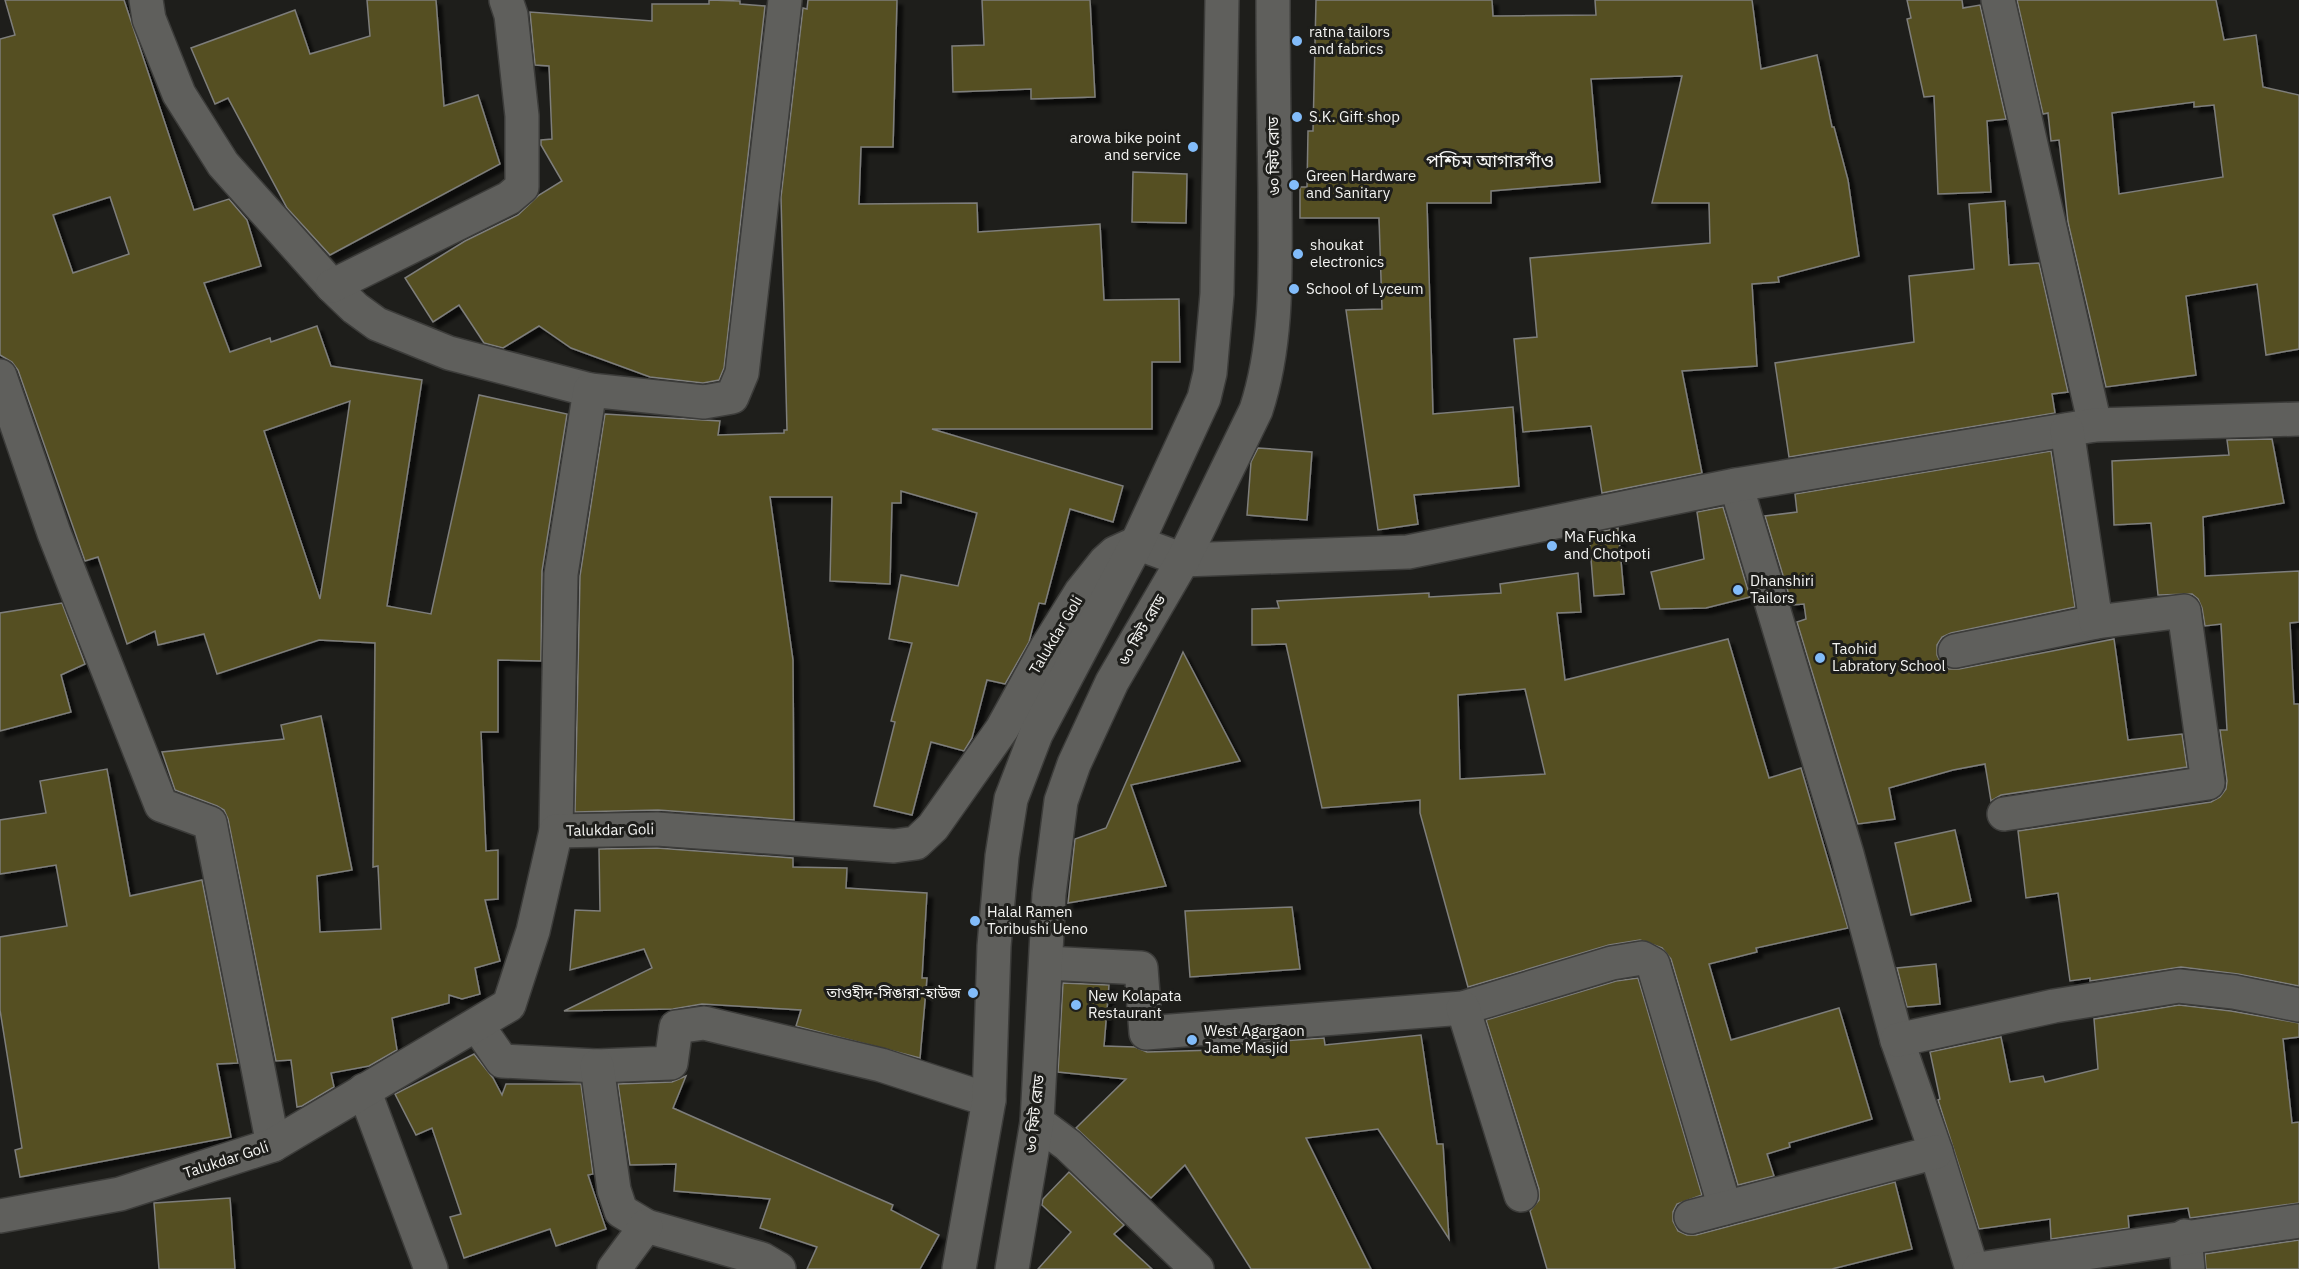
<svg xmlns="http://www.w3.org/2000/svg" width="2299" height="1269" font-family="'IBM Plex Sans','Noto Sans Bengali',sans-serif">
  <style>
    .building { fill: #554f23; stroke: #7e7e7b; stroke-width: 1.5; fill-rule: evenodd; filter: url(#shadow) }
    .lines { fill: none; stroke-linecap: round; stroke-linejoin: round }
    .minor-casing { stroke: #3c3c3a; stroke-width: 36 }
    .minor { stroke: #5f5f5c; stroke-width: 33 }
    .poi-dot { fill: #82bcfa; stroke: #1e1e1b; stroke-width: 2 }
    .labels { text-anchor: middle; stroke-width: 6; stroke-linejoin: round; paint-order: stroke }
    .poi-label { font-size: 15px; fill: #f4f4f2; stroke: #1e1e1b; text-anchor: start }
    .street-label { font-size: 15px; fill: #f4f4f2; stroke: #1e1e1b }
    .quarter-label { font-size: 18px; fill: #f4f4f2; stroke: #1e1e1b }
  </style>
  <defs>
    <filter id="shadow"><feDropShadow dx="5.5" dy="5.5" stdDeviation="1.5" flood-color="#0009"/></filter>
  </defs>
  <rect width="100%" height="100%" fill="#1e1e1b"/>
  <g class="building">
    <path d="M5 0H124L194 210 229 199 247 220 261 266 204 283 230 352 270 338 271 342 317 326 331 366 422 380 387 606 431 614 479 395 567 414 542 571 541 661 498 660V732H481L486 851 498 850V899L485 900 500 961 475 968 480 994 462 999 449 995V1003L392 1018 397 1050 369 1066 331 1073 334 1087 302 1106 297 1107 291 1060 276 1061 228 819 224 810 217 806 175 790 162 752 284 739 281 725 321 716 352 870 317 876 320 932 381 929 378 866 373 867 375 643 319 640 217 674 204 634 158 645 155 631 127 644 98 557 85 561 18 370 12 362 0 355V39L15 35ZM110 197 129 254 73 273 53 215ZM350 401 320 599 264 431Z"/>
    <path d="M367 0H436L444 106 478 95 500 164 330 255 287 208 228 98 215 104 191 48 295 10 310 54 370 36Z"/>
    <path d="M709 0 740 1V4L765 6 724 368 719 380 703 383 650 377 571 348 539 326 503 348 484 343 459 305 433 322 405 278 465 241 518 215 539 195 562 181 541 145V140L552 139 549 66 535 65 530 12 652 21V4H709Z"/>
    <path d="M808 0H897L893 147H861L859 204 977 203 978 232 1100 224 1104 300 1179 299 1180 362H1152V429H932L1123 486 1113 522 1070 509 1045 604 1039 603 1029 642 1005 684 987 680 972 738 964 751 931 742 912 815 874 806 895 722 891 721 912 643 889 639 901 575 958 586 977 513 901 491V503H892L890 584 830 581 832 497H770L793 660 794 820 658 810 575 812 580 576 605 414 720 421 718 435 784 433V430H787L781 197 803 8 807 9Z"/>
    <path d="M982 0H1090L1095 97 1031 99V89L953 92 952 46 984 45Z"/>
    <path d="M1316 0H1492L1493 16 1596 15 1595 0H1752L1761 69 1817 55 1832 127H1834L1848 180 1859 256 1778 277 1779 282 1752 284 1757 366 1682 371 1702 473 1602 493 1591 426 1523 432 1514 339 1537 337 1530 258 1710 243 1709 203H1652L1682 76 1591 79 1600 182 1491 191V203H1427L1433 414 1513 407 1519 486 1414 495 1418 524 1378 530 1346 310 1382 309 1379 218H1300V187H1307L1308 131H1313Z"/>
    <path d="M1907 0H1962L1963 8 1980 5 2006 119 1987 121 1991 192 1938 194 1934 96 1924 97 1907 19 1911 18Z"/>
    <path d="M2017 0H2216L2224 40 2256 35 2263 87 2299 95V349L2266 355 2257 284 2186 296 2196 375 2106 387 2068 222 2059 140 2051 141 2048 113 2043 114ZM2194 102V107L2214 105 2223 177 2119 194 2112 113Z"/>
    <path d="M1133 172 1187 174 1186 223 1132 222Z"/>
    <path d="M2005 201 2009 265 2039 263 2068 392 2052 394 2055 413 1789 457 1775 363 1914 342 1909 276 1974 269 1969 204Z"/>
    <path d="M2272 439 2284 503 2203 517 2205 576 2299 571V622L2290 623 2294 704H2299V986L2238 974 2181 967 2090 981V978L2070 981 2058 893 2026 898 2018 831 2211 802 2220 797 2226 789 2227 781 2220 730H2227L2221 624 2205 626 2202 608 2198 599 2192 594 2158 595 2151 523 2114 525 2112 461 2229 455 2227 440Z"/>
    <path d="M1258 448 1312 452 1307 520 1247 515 1251 462Z"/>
    <path d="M2051 451 2075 607 1951 633 1942 637 1937 645V655L1941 663 1949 669H1959L2114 639 2128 740 2182 734 2187 767 2001 795 1991 801 1985 764 1953 770 1889 788 1895 819 1858 824 1797 622 1806 619 1804 604 1792 605 1765 516 1797 512 1795 494Z"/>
    <path d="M1723 507 1750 597 1706 608 1660 609 1651 572 1704 559 1697 512Z"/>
    <path d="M1618 528 1624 594 1594 596 1589 534Z"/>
    <path d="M1578 573 1581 612 1557 613 1565 680 1728 639 1769 778 1801 768 1848 928 1756 948 1757 952 1709 964 1731 1040 1839 1008 1872 1119 1789 1143 1790 1147 1767 1154 1774 1176 1738 1185 1671 959 1662 948 1640 940 1609 945 1468 987 1420 813V800L1322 808 1286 644 1252 645V609L1279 608 1277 601 1429 593V597L1501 593 1500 584ZM1525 689 1545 774 1460 779 1458 695Z"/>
    <path d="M62 603 85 664 61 675 71 712 0 731V613Z"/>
    <path d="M1183 652 1240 761 1131 785 1166 886 1068 903 1075 839 1106 828Z"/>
    <path d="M107 769 130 896 202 880 238 1063 217 1064 231 1137 20 1177 15 1150 22 1148 0 1010V937L67 926 56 865 0 874V820L46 813 40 781Z"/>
    <path d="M1955 830 1971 901 1911 915 1895 843Z"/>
    <path d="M657 848 793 858V867L847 868 846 888 927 893 922 978H927L920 1058 796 1026 801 1010 702 1004 673 1009 564 1011 652 968 644 949 570 970 575 910 600 911 599 849Z"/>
    <path d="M1292 907 1300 969 1190 977 1185 911Z"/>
    <path d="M1936 964 1940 1004 1907 1007 1897 968Z"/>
    <path d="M1638 978 1702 1195 1677 1204 1673 1212V1221L1678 1231 1687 1235H1696L1895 1182 1912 1249 1832 1269H1547L1530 1211 1539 1200V1189L1486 1020 1616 981Z"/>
    <path d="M1063 983 1109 985 1104 1046 1135 1047 1147 1052 1215 1050V1046L1324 1038 1325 1045 1421 1035 1437 1144H1443L1449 1239 1378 1129 1306 1138 1371 1269H1251L1185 1165 1151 1198 1076 1128 1126 1079 1058 1072Z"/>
    <path d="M2179 1005 2231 1011 2299 1023V1037L2283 1039 2292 1123 2299 1122V1203L2190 1218 2188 1208 2128 1216 2129 1228 2051 1239 2050 1219 1979 1229 1938 1100 1940 1099 1930 1052 2001 1037 2010 1082 2043 1076 2045 1082 2098 1069 2094 1019Z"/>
    <path d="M474 1054 493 1078 502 1095 506 1084H581L593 1174 588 1175 606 1229 556 1246 550 1229 464 1258 450 1217 461 1214 432 1128 416 1135 395 1094Z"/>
    <path d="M686 1076 673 1108 893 1205 891 1210 939 1235 920 1269H807L817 1247 760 1228 770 1199 674 1191 676 1164 630 1165 618 1084 672 1082Z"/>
    <path d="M1069 1172 1124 1225 1114 1234 1152 1269H1038L1071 1232 1042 1205 1043 1199Z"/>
    <path d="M230 1198 235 1269H159L154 1203Z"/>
    <path d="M2299 1240V1269H2206L2205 1254Z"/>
  </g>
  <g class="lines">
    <g class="minor-casing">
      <g id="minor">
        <path d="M146 0 149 19 179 94 223 164 332 286 355 308 377 324 449 353 590 390"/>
        <path d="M1998 0 2095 425"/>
        <path d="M332 286 509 198 522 187V116L511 15 506 0"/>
        <path d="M0 376 54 533 161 805 210 823 273 1145"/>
        <path d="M1736 485 1847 854 1897 1040 1936 1152 1972 1269"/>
        <path d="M1137 543 1183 560 1408 552 1736 485 2095 425 2299 419"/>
        <path d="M1955 651 2096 622"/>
        <path d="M2004 814 2208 783 2184 611 2096 622 2067 430"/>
        <path d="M556 831 561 574 590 390 704 402 732 397 742 373 785 0"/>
        <path d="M1046 963 1141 968 1146 1033 1463 1008 1612 963 1642 958 1653 964 1725 1208"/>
        <path d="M1463 1008 1521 1195"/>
        <path d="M477 1025 502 1061 597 1066 671 1063 676 1027 704 1023 881 1065 989 1100"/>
        <path d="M1897 1040 2054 1006 2179 986 2234 992 2299 1005"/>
        <path d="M597 1066 614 1190 621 1211 646 1226 762 1259 779 1269"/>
        <path d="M364 1090 431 1269"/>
        <path d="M1037 1122 1068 1145 1197 1269"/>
        <path d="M0 1216 120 1194 273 1145 509 1005 533 931 556 831 657 829 894 846 916 843 933 827 1002 729 1047 647 1081 592 1105 562 1115 553 1137 543"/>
        <path d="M1691 1217 1936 1152"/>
        <path d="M2185 1236 2188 1269"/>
        <path d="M614 1269 646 1226"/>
        <path d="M959 1269 989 1100 994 946 1002 856 1011 799 1036 734 1137 543 1204 398 1210 373 1217 294 1222 0"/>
        <path d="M1012 1269 1037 1122 1049 894 1061 801 1074 764 1112 682 1183 560 1256 410C1279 340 1275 264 1275 192 1274 128 1273 64 1273 0"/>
        <path d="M1979 1269 2299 1221"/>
      </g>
    </g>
    <use href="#minor" class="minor"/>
  </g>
  <g class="poi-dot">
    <circle cx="1297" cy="41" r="6"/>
    <circle cx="1297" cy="117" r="6"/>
    <circle cx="1193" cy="147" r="6"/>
    <circle cx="1294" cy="185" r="6"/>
    <circle cx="1298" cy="254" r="6"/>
    <circle cx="1294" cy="289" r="6"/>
    <circle cx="1552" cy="546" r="6"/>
    <circle cx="1738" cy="590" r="6"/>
    <circle cx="1820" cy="658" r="6"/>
    <circle cx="975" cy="921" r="6"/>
    <circle cx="973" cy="993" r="6"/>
    <circle cx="1076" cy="1005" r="6"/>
    <circle cx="1192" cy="1040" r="6"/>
  </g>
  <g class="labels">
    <g class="poi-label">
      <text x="1309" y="37">ratna tailors<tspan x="1309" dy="17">and fabrics</tspan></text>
      <text x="1309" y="122">S.K. Gift shop</text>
      <text x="1181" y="143" text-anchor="end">arowa bike point<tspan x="1181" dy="17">and service</tspan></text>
      <text x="1306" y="181">Green Hardware<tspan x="1306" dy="17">and Sanitary</tspan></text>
      <text x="1310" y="250">shoukat<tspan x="1310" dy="17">electronics</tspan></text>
      <text x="1306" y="294">School of Lyceum</text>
      <text x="1564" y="542">Ma Fuchka<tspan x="1564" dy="17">and Chotpoti</tspan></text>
      <text x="1750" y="586">Dhanshiri<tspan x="1750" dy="17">Tailors</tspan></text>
      <text x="1832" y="654">Taohid<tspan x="1832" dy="17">Labratory School</tspan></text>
      <text x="987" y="917">Halal Ramen<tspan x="987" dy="17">Toribushi Ueno</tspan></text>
      <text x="961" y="998" text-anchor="end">তাওহীদ-সিঙারা-হাউজ</text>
      <text x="1088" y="1001">New Kolapata<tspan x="1088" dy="17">Restaurant</tspan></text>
      <text x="1204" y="1036">West Agargaon<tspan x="1204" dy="17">Jame Masjid</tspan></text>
    </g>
    <g class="street-label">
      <text transform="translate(1274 156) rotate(-91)" y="5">৬০ ফিট রোড</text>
      <text transform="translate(1142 630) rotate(-60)" y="5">৬০ ফিট রোড</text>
      <text transform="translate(1056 635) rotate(-59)" y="5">Talukdar Goli</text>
      <text transform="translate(610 830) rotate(-1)" y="5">Talukdar Goli</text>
      <text transform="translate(1035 1114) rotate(-84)" y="5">৬০ ফিট রোড</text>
      <text transform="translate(226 1160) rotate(-18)" y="5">Talukdar Goli</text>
    </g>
    <g class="quarter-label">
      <text x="1490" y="167">পশ্চিম আগারগাঁও</text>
    </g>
  </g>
</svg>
